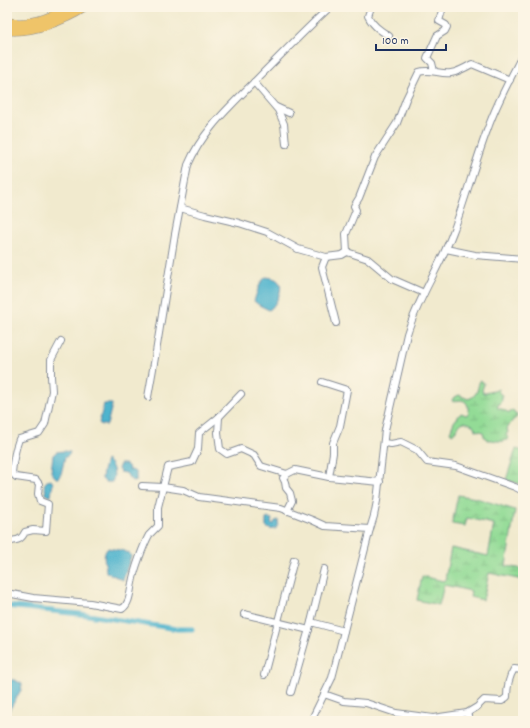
<svg xmlns="http://www.w3.org/2000/svg" width="530" height="728" font-family="Dekko,sans-serif">
  <style>
    .wetland { fill: url(#wetland-marsh); stroke: #57857a }
    .water { fill: #4fb4cd; stroke: #357296 }
    .lines { fill: none; stroke-linecap: round; stroke-linejoin: round }
    .canal { stroke: #4fb4cd; stroke-width: 5 }
    .minor-casing { stroke: #868c96; stroke-width: 8 }
    .highway-casing { stroke: #868c96; stroke-width: 10 }
    .minor { stroke: #fff; stroke-width: 6 }
    .highway { stroke: #efc469; stroke-width: 9 }
  </style>
  <defs>
    <pattern id="wetland-marsh" width="20" height="14" patternUnits="userSpaceOnUse"><rect width="20" height="14" fill="#93db96"/><path d="M1 5h8M5 5V1M11 12h8M15 12V8" fill="none" stroke="#7ebc84"/></pattern>
  </defs>
  <rect width="100%" height="100%" fill="#fcf5e5"/>
  <filter id="ink" filterUnits="userSpaceOnUse"><feTurbulence type="fractalNoise" baseFrequency=".025" numOctaves="2"/><feDisplacementMap in="SourceGraphic" scale="8" xChannelSelector="R" yChannelSelector="G"/><feConvolveMatrix kernelMatrix="1 2 1 2 8 2 1 2 1" color-interpolation-filters="sRGB"/></filter>
  <filter id="wash" filterUnits="userSpaceOnUse"><feTurbulence type="fractalNoise" baseFrequency=".012" numOctaves="4" result="noise"/><feDisplacementMap in="SourceGraphic" scale="16" xChannelSelector="R" yChannelSelector="G"/><feGaussianBlur stdDeviation="0.9" result="paint"/><feColorMatrix in="noise" values="0 0 0 0 0 0 0 0 0 0 0 0 0 0 0 0 0 1.4 0 .05"/><feComposite in="paint" operator="in"/></filter>
  <g filter="url(#wash)">
    <rect width="100%" height="100%" fill="#f1eace"/>
    <g class="wetland">
      <path d="M480 380 482 381 484 384 482 390 483 393H485C490 390 493 393 498 389L499 393 502 395V400L497 407 498 408C502 408 506 412 510 413L512 410 514 411V413L517 415V417L512 421 507 429 508 432 506 435 508 437V439C502 444 494 439 487 440L484 436 483 432 475 430C475 424 468 423 463 422 457 426 457 431 452 434L450 432 454 422 461 413 466 415 469 414C468 412 468 409 468 407 467 399 459 399 453 402L452 400 453 398 459 395 468 399C478 396 477 389 480 380Z"/>
      <path d="M516 449 523 451V476L521 484 506 480Z"/>
      <path d="M458 495 476 498 515 510 506 566 523 569V580L489 573 483 600 470 597 471 591 444 585 439 605 417 600 422 576 443 581 445 580 451 548 488 556 494 524 467 518 465 526 452 524Z"/>
    </g>
    <g class="water">
      <path d="M266 277C271 278 278 278 280 284 283 290 275 307 269 310L259 305 254 301C257 293 259 282 266 277Z"/>
      <path d="M104 404H112V405L107 425H101L99 423 103 407Z"/>
      <path d="M64 451 70 452 69 455 65 457 61 474 58 478H56L51 472 53 455 56 452Z"/>
      <path d="M106 460C113 464 116 474 112 482H106L102 479 103 471Z"/>
      <path d="M120 464H125L128 466 129 470 134 471 136 473V482C128 480 130 478 126 473L120 472 118 469Z"/>
      <path d="M51 480 53 483 51 496H48L44 493 46 491C44 487 43 484 47 481Z"/>
      <path d="M269 518 272 519 271 523 273 524H274L275 521 278 520C280 529 273 532 266 527V519Z"/>
      <path d="M108 548 124 551 129 553 131 556 123 580 106 572C106 563 101 555 108 548Z"/>
      <path d="M7 677 10 680H15L22 684 21 690 7 714Z"/>
    </g>
    <g class="lines">
      <path class="canal" d="M7 606 88 615 177 629H192"/>
    </g>
  </g>
  <g filter="url(#ink)">
    <g class="lines">
      <g class="minor-casing">
        <g id="minor">
          <path d="M371 7 368 16C372 25 380 30 389 36"/>
          <path d="M434 71 432 63 427 58 437 36 445 31 447 27 446 25 439 21 443 7"/>
          <path d="M254 82 278 110 284 124 286 144"/>
          <path d="M276 107 289 113"/>
          <path d="M180 208 205 215 239 223 267 232 298 249 326 257"/>
          <path d="M446 249 475 255 523 259"/>
          <path d="M424 293 392 279 368 259 347 252 346 234 356 210 354 206 359 198 375 157 397 123 406 99 419 72C430 68 441 75 451 73 458 72 465 68 472 64L510 80"/>
          <path d="M336 323 322 267 326 257 342 255 347 252"/>
          <path d="M322 382 347 390 340 426 333 443V453L329 477"/>
          <path d="M241 394 219 417 218 433 220 449 227 454 241 449 254 455 261 466 287 474"/>
          <path d="M148 397 156 352 175 234 188 165C203 129 234 103 260 76 283 53 306 29 330 7"/>
          <path d="M384 443 391 444 401 442 417 450 427 462 456 466 515 487 523 491"/>
          <path d="M142 486 163 487 183 490 199 497 281 508 312 520 325 526 370 529"/>
          <path d="M287 511 292 501 290 493 286 488 285 482 283 478 287 474 295 470 329 477 380 482"/>
          <path d="M7 542C17 539 20 542 25 532L33 530 46 531 48 504 40 501 38 494 39 484 36 480 16 477 12 473C13 461 15 450 19 439L39 433 45 424 52 391 51 377V360L61 341"/>
          <path d="M7 594H12L33 598 90 603 122 609C130 604 130 592 132 583 134 571 143 546 149 535 152 532 155 529 158 526V507L168 467 192 462 198 449 199 433 219 417"/>
          <path d="M244 614 309 630"/>
          <path d="M311 622 324 569"/>
          <path d="M264 675 294 560"/>
          <path d="M291 692 311 622 344 631"/>
          <path d="M324 694 344 701 366 703 396 713 433 718 467 713 477 707 484 700 502 701 507 697C507 687 509 677 514 669L523 670"/>
          <path d="M467 713 470 721"/>
          <path d="M311 721 332 678 370 529 374 516 377 501 385 430 407 334C418 298 440 267 453 232 466 198 475 162 488 128 497 102 510 79 523 54"/>
        </g>
      </g>
      <g class="highway-casing">
        <g id="highway">
          <path d="M7 22C29 28 53 16 72 7"/>
          <path d="M7 30C31 33 65 20 85 7"/>
        </g>
      </g>
      <use href="#minor" class="minor"/>
      <use href="#highway" class="highway"/>
    </g>
  </g>
  <rect width="530" height="728" fill="none" stroke="#fcf5e5" stroke-width="24"/>
  <path d="M376 44v6h70v-6" fill="none" stroke="#1b2f5e" stroke-width="2"/>
  <text x="382" y="44" font-size="12" fill="#1b2f5e" stroke="#fcf5e5" stroke-width="3" paint-order="stroke">100 m</text>
</svg>
